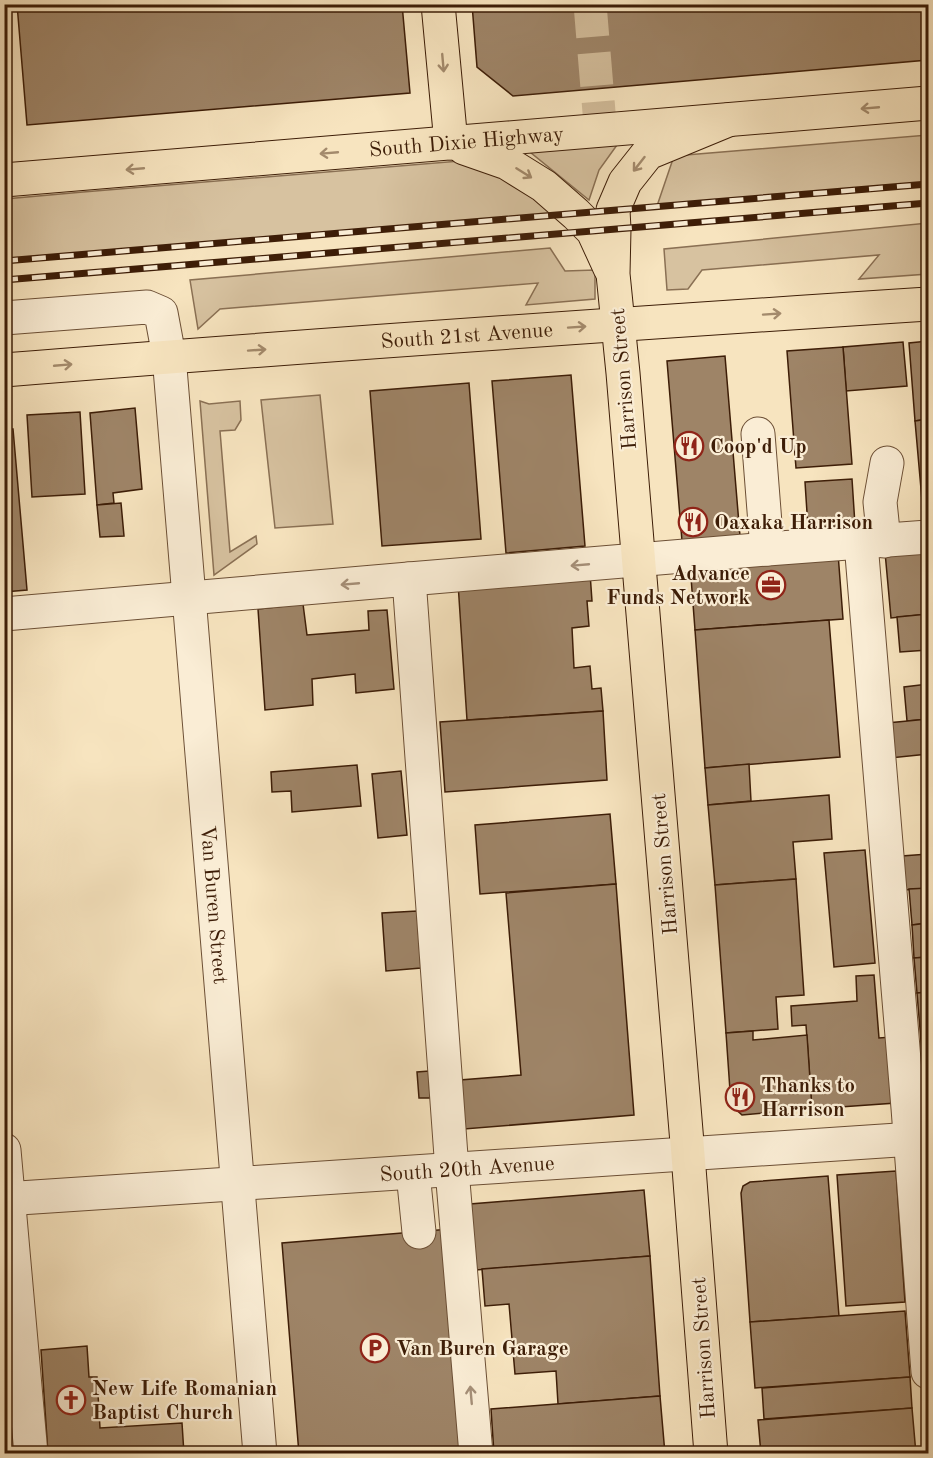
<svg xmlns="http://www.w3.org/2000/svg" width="933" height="1458" font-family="'Old Standard TT',serif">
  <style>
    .green { fill: #d7c2a0; stroke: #8a7054; stroke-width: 1.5 }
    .building { fill: #9e8467; stroke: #3d1d07; stroke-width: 1.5 }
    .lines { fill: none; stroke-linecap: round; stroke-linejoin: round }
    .minor-tunnel { stroke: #d2bc9a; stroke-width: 33; stroke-dasharray: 33 16; stroke-linecap: butt }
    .minor-casing { stroke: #6c4f35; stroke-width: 35 }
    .major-casing { stroke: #3d1d07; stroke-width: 35 }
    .minor { stroke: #faedd5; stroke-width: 33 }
    .major { stroke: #f7e4bf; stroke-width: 33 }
    .rail-casing { stroke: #3d1d07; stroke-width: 7 }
    .rail { stroke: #faedd5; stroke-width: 4.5; stroke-dasharray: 14; stroke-linecap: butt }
    .oneway { stroke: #a38a6c }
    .oneway2 { stroke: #a58f78 }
    .labels { text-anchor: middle; stroke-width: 4.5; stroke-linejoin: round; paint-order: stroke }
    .street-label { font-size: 21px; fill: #3d1d07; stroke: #faedd5 }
    .poi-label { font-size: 21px; font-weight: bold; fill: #3d1d07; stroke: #faedd5; text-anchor: start }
  </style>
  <rect width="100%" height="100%" fill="#f7e4bf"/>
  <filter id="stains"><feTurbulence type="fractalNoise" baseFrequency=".00333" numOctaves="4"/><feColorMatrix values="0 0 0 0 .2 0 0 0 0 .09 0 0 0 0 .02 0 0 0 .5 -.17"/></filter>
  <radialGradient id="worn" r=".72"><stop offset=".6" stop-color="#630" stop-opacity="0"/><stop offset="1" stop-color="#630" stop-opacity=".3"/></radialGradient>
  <g class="green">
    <path d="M928 135V184L657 206 674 156Z"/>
    <path d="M617 145 599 170 589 200 530 152Z"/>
    <path d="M472 160 530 186 552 215 5 260V199L83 192Z"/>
    <path d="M928 223V274L859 279 879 255 702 270 688 289 667 290 664 249Z"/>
    <path d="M550 248 565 271 595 270V299L526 305 538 283 220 309 198 329 190 280Z"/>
    <path d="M320 395 333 524 275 528 261 400Z"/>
    <path d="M200 401 209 404 240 401 241 420 235 430 220 431 230 552 256 536 257 544 214 575Z"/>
  </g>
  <g class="building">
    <path d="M17 4H402L410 93 27 125Z"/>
    <path d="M472 4H928V60L513 96 477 67Z"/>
    <path d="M928 341V419L915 421 909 343Z"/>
    <path d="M903 342 907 386 846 391 843 347Z"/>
    <path d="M843 347 852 464 796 468 787 351Z"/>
    <path d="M725 356 740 536 682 541 667 361Z"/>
    <path d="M571 375 585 546 506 553 492 381Z"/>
    <path d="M469 383 481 539 382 546 370 391Z"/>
    <path d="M135 408 142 489 113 493 114 503 97 505 90 413Z"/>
    <path d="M80 412 85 494 32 497 27 415Z"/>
    <path d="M928 419V523H924L915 421Z"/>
    <path d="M4 429H13L27 590 4 592Z"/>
    <path d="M852 479 855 525 808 528 805 482Z"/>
    <path d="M121 503 124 536 100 537 97 505Z"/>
    <path d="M928 548V614L891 618 885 552Z"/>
    <path d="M838 553 843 619 695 630 690 564Z"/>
    <path d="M590 573 592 601H587L589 626 572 628 574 668 590 666 592 689 601 688 603 711 467 720 458 583Z"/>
    <path d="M303 604 307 635 369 630 368 611 387 610 394 689 356 693 355 674 312 679 313 705 265 710 258 609Z"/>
    <path d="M928 614V650L900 652 897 617Z"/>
    <path d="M829 620 840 757 705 768 695 630Z"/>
    <path d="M925 650H928V682Z"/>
    <path d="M928 684V719L907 721 904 687Z"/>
    <path d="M603 711 607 780 445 792 440 722Z"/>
    <path d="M928 719V754L890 758 887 723Z"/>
    <path d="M749 764 751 801 708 805 705 768Z"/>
    <path d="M357 765 361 806 292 812 291 791 272 792 271 772Z"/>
    <path d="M401 771 407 835 378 838 372 774Z"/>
    <path d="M829 795 832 839 793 842 796 879 715 885 708 805Z"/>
    <path d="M610 814 616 884 480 894 475 825Z"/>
    <path d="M865 850 875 963 834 967 824 853Z"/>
    <path d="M928 854V888L905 890 902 856Z"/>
    <path d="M796 879 804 995 776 997 778 1029 726 1033 715 885Z"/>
    <path d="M616 884 634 1115 464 1129 460 1080 521 1075 506 893Z"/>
    <path d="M928 888V923L912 925 909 889Z"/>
    <path d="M417 911 421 968 386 971 382 913Z"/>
    <path d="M928 923V957L914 958 912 925Z"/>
    <path d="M928 957V992L917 993 914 958Z"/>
    <path d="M874 975 879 1038 891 1037 896 1103 812 1109 806 1025 792 1026 791 1006 857 1001 856 976Z"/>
    <path d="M928 992V1101H926L917 993Z"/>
    <path d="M753 1031V1040L807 1035 812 1109 742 1115 731 1105 726 1033Z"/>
    <path d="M429 1071 430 1098H419L417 1072Z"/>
    <path d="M896 1171 905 1302 846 1306 837 1175Z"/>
    <path d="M828 1176 839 1316 750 1322 741 1193 743 1186 750 1182Z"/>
    <path d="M644 1190 650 1256 476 1270 470 1204Z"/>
    <path d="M450 1229 468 1454H299L282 1243Z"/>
    <path d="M650 1256 660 1396 558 1404 556 1371 515 1374 509 1304 485 1306 482 1269Z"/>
    <path d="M905 1311 910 1377 755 1388 750 1322Z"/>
    <path d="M87 1346 89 1377H97L100 1428 182 1423 184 1454H48L41 1350Z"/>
    <path d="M910 1377 912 1408 764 1419 762 1388Z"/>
    <path d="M660 1396 665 1454H494L491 1409Z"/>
    <path d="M4 1406H6L9 1454H4Z"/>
    <path d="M912 1408 916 1454H761L758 1420Z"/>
  </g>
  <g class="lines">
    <path class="minor-tunnel" d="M590 4 600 124"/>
    <g class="minor-casing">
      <g id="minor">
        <path id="s1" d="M4 318 147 307 161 313 169 356 260 1454"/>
        <path d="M758 434 767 549"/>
        <path d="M884 541 880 502 887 463"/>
        <path d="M861 543 908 1108 928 1372"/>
        <path d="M409 579 452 1170 476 1454"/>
        <path d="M4 614 409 579 767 549 928 537"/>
        <path d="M4 1150 31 1454"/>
        <path d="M413 1173 419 1232"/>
        <path id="s2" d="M4 1199 928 1138"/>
      </g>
    </g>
    <g class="major-casing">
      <g id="major">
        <path d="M438 4 451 143"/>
        <path d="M464 148 507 163 544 186 576 214 593 231 610 268"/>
        <path id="s3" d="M4 180 928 103"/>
        <path id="s4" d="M4 370C312 345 620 324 928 304"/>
        <path d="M711 1454 688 1155 623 373 613 274 614 229 613 210 625 182 648 153 728 120"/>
      </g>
    </g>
    <use href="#minor" class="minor"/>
    <use href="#major" class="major"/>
    <g class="rail-casing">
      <g id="rail">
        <path d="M4 261 928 184"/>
        <path d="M4 280 928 203"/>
      </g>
    </g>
    <use href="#rail" class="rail"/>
  </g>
  <defs><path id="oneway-shaft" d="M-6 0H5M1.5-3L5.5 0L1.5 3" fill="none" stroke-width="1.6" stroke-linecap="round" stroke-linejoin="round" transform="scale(1.5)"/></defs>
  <g class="oneway">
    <use href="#oneway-shaft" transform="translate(443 63) rotate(85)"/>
    <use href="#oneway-shaft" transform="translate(870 108) rotate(175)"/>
    <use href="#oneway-shaft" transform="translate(329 153) rotate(175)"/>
    <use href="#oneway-shaft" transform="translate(639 164) rotate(128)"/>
    <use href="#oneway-shaft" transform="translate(135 169) rotate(175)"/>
    <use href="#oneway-shaft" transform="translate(524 173) rotate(32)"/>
    <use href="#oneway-shaft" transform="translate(772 314) rotate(-4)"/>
    <use href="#oneway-shaft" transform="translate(577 327) rotate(-4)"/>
    <use href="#oneway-shaft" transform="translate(257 350) rotate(-4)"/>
    <use href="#oneway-shaft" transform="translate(63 365) rotate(-5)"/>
  </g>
  <g class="oneway2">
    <use href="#oneway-shaft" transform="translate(580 565) rotate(175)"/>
    <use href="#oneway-shaft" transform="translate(350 584) rotate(175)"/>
    <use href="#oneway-shaft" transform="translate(471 1395) rotate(-95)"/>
  </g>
  <defs>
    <g id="restaurant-ring" transform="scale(1.5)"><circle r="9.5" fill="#faedd5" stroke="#8f2418" stroke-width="1.5"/><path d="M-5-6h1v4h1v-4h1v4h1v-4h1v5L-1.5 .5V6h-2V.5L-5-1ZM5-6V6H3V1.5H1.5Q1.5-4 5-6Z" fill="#8f2418"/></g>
    <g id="office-ring" transform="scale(1.5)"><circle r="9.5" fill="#faedd5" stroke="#8f2418" stroke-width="1.5"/><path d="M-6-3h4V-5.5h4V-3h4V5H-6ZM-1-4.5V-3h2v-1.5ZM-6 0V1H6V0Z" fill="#8f2418"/></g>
    <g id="parking-ring" transform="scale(1.5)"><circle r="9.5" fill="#faedd5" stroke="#8f2418" stroke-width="1.5"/><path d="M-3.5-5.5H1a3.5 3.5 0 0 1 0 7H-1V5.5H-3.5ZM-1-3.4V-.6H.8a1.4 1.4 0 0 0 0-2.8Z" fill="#8f2418"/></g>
    <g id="church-ring" transform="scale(1.5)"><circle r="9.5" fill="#faedd5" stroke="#8f2418" stroke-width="1.5"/><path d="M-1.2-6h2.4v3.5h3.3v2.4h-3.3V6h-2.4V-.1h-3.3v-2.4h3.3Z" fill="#8f2418"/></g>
  </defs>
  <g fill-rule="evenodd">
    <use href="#restaurant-ring" x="689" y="446"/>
    <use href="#restaurant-ring" x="693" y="522"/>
    <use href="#office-ring" x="771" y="585"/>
    <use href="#restaurant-ring" x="740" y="1097"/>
    <use href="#parking-ring" x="375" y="1348"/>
    <use href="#church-ring" x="71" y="1400"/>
  </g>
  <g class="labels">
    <g class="street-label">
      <text dy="7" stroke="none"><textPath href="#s3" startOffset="464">South Dixie Highway</textPath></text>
      <text dy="7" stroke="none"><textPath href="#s4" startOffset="464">South 21st Avenue</textPath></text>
      <text transform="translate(623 379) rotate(-95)" y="7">Harrison Street</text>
      <text transform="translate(664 864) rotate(-95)" y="7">Harrison Street</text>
      <text dy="7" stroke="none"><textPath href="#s1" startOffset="753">Van Buren Street</textPath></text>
      <text dy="7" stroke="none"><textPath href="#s2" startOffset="464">South 20th Avenue</textPath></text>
      <text transform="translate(703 1348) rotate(-94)" y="7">Harrison Street</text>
    </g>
    <g class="poi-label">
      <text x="710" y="453">Coop'd Up</text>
      <text x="714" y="529">Oaxaka Harrison</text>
      <text x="750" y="580" text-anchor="end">Advance<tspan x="750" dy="24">Funds Network</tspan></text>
      <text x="761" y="1092">Thanks to<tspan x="761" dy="24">Harrison</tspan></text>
      <text x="396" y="1355">Van Buren Garage</text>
      <text x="92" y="1395">New Life Romanian<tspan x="92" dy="24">Baptist Church</tspan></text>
    </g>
  </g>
  <rect width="933" height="1458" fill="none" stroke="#f7e4bf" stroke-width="24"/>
  <rect x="6" y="6" width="921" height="1446" fill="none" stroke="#3d1d07" stroke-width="3"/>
  <rect x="12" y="12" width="909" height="1434" fill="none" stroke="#3d1d07" stroke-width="1.5"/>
  <rect width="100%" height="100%" filter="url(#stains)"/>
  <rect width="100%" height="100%" fill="url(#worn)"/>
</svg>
